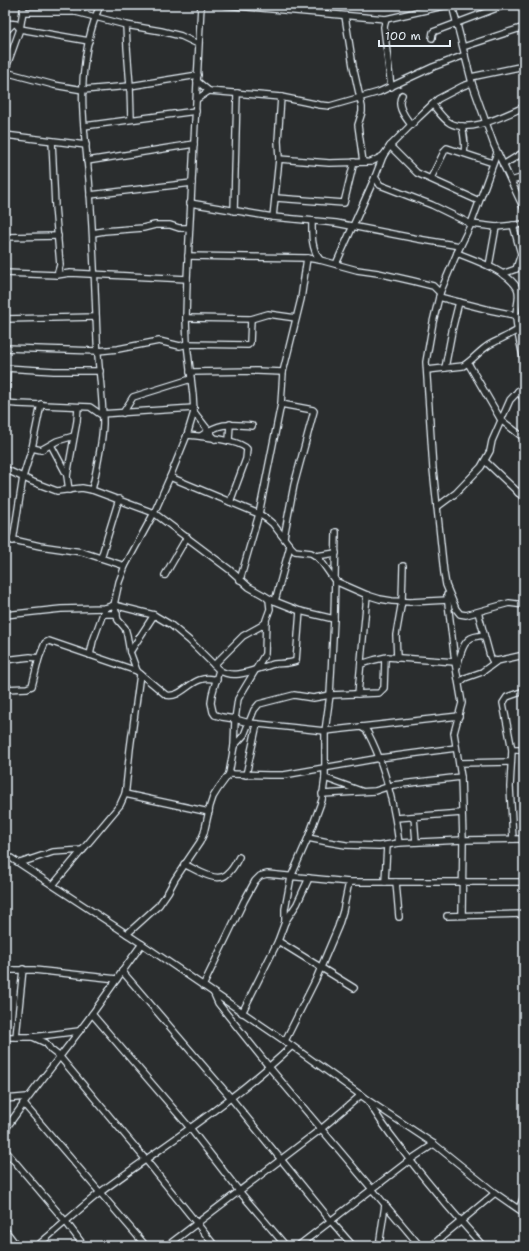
<svg xmlns="http://www.w3.org/2000/svg" width="529" height="1251" font-family="'Shantell Sans',sans-serif">
  <style>
    .lines { fill: none; stroke-linecap: round; stroke-linejoin: round }
    .minor-casing { stroke: #e8f1f8; stroke-width: 8 }
    .minor { stroke: #2a2d2e; stroke-width: 5.5 }
  </style>
  <rect width="100%" height="100%" fill="#2a2d2e"/>
  <filter id="ink" filterUnits="userSpaceOnUse"><feTurbulence type="fractalNoise" baseFrequency=".025" numOctaves="2"/><feDisplacementMap in="SourceGraphic" scale="8" xChannelSelector="R" yChannelSelector="G"/><feConvolveMatrix kernelMatrix="1 2 1 2 8 2 1 2 1" color-interpolation-filters="sRGB"/></filter>
  <g filter="url(#ink)">
    <g class="lines">
      <g class="minor-casing">
        <g id="minor">
          <path d="M201 5 187 279 186 318 187 344 193 395 194 412 187 435 170 477 154 513 125 566 119 582 114 605 118 620 125 628 127 635 130 652 137 671 166 695C185 699 191 672 217 680"/>
          <path d="M225 5 386 19 448 5"/>
          <path d="M452 5 472 83 494 145 524 209"/>
          <path d="M23 12H76L126 25 161 31 181 36 198 44"/>
          <path d="M76 12 79 5"/>
          <path d="M345 16 353 66 362 107V112L358 125 363 162"/>
          <path d="M386 19 384 27 391 87"/>
          <path d="M5 23 16 24 20 29 89 41"/>
          <path d="M126 25 127 47 130 86 131 119"/>
          <path d="M5 32 13 24"/>
          <path d="M432 38 433 32 505 5"/>
          <path d="M463 47 524 27"/>
          <path d="M5 71 20 29 24 5"/>
          <path d="M5 72 54 85 83 90 130 86 198 75"/>
          <path d="M471 77 524 66"/>
          <path d="M197 81 209 91 281 97 320 105 330 106 379 92 433 67 465 55"/>
          <path d="M402 95C401 97 400 100 400 102 399 110 407 119 411 125"/>
          <path d="M197 99 209 91"/>
          <path d="M433 105C438 111 443 119 450 123 470 134 505 115 524 107"/>
          <path d="M84 126 196 111"/>
          <path d="M462 126C464 135 466 144 464 153"/>
          <path d="M5 135 86 145"/>
          <path d="M52 141 55 206 60 265 57 275"/>
          <path d="M390 146 417 173 479 201"/>
          <path d="M497 153 471 224 457 253 440 293 433 322 426 362 433 469 444 573 446 585 456 609 460 614 466 615 509 603 524 605"/>
          <path d="M279 159 329 163 371 162 383 156"/>
          <path d="M87 161 194 144"/>
          <path d="M503 165 524 152"/>
          <path d="M375 177 380 185 432 205 471 224 496 227 524 224"/>
          <path d="M431 178 445 150 447 148 493 163"/>
          <path d="M511 181 524 177"/>
          <path d="M90 195 192 183"/>
          <path d="M276 198 344 203 354 162"/>
          <path d="M190 203 273 217 336 223 418 239 460 246"/>
          <path d="M234 211 237 93"/>
          <path d="M273 217 279 159 278 141 281 97"/>
          <path d="M312 221C312 235 311 248 320 260"/>
          <path d="M513 225 521 254 516 269"/>
          <path d="M93 233 104 231 143 228 155 225H170L179 228H189"/>
          <path d="M5 237 58 236"/>
          <path d="M457 253C474 260 508 271 517 288 521 296 516 307 516 315 516 330 521 346 524 361"/>
          <path d="M188 256 307 258 320 260 357 270 378 273 413 281 433 286 440 293"/>
          <path d="M336 264 375 177 383 156 390 146 419 117 438 99 463 86 472 83"/>
          <path d="M489 266 496 227"/>
          <path d="M5 273 57 275 70 273 187 279"/>
          <path d="M502 274 516 269 524 264"/>
          <path d="M439 297 490 310 524 317"/>
          <path d="M186 318 251 319 268 314 296 318"/>
          <path d="M5 319 96 317"/>
          <path d="M5 348 98 351 118 349 159 341 180 346 187 344 248 345 250 343 251 319"/>
          <path d="M468 363 501 420 524 438"/>
          <path d="M5 368 54 371H100"/>
          <path d="M445 368 453 326 459 302"/>
          <path d="M427 370 463 366C473 360 479 351 489 345 498 340 508 336 518 330"/>
          <path d="M190 372 257 371 283 372"/>
          <path d="M518 391 524 399"/>
          <path d="M5 403 18 404 90 407 100 414 194 408"/>
          <path d="M6 403 7 368"/>
          <path d="M281 404 313 410 314 411 294 485 284 537"/>
          <path d="M194 412 215 439"/>
          <path d="M123 413 133 397 191 379"/>
          <path d="M187 435C199 436 240 440 247 449L246 459 230 502"/>
          <path d="M201 436C220 422 229 424 252 426"/>
          <path d="M229 441 230 424"/>
          <path d="M51 445 67 475"/>
          <path d="M32 448 41 450 57 441 74 436"/>
          <path d="M485 461 524 498"/>
          <path d="M5 469 33 482 57 491 82 488 92 490 154 513 230 570 249 587 272 600 300 611 334 619"/>
          <path d="M170 477 259 514 267 519 273 524 290 546 295 551 311 553 316 556 321 561 335 581 367 595 380 599 392 601 410 602 448 600"/>
          <path d="M69 490 67 476 77 421 78 407"/>
          <path d="M92 490C97 468 102 446 103 424 103 395 98 367 97 339 95 286 93 232 89 179 87 156 84 134 83 112 81 77 86 38 100 5"/>
          <path d="M518 493 524 488"/>
          <path d="M437 507 456 493 481 467 490 451 492 441 510 400 524 385"/>
          <path d="M5 538 40 546 82 552 125 566"/>
          <path d="M13 541 23 477 32 448 41 404"/>
          <path d="M316 556 336 553"/>
          <path d="M101 558 119 499"/>
          <path d="M165 575 187 537"/>
          <path d="M240 580 259 514 281 404 283 372 301 299 307 258"/>
          <path d="M447 595 455 662 462 703 454 733 461 777 463 840 462 915"/>
          <path d="M275 601 290 546"/>
          <path d="M478 612 490 656 492 660 497 661"/>
          <path d="M103 614H117"/>
          <path d="M5 615 61 609 105 608 114 605 154 615 171 625 190 641 219 670 212 695 211 703 213 712 215 715 222 717 235 719 249 723 325 731 459 716"/>
          <path d="M130 652 154 615"/>
          <path d="M90 655 93 641 105 608"/>
          <path d="M397 658 396 635 402 601 403 566"/>
          <path d="M5 660 30 657 39 658 45 643 49 641 137 671"/>
          <path d="M361 664 374 660 387 657 455 662"/>
          <path d="M214 665 243 636 261 626 266 622"/>
          <path d="M457 667C460 657 462 643 471 638 475 636 480 636 484 635"/>
          <path d="M219 670C235 681 257 668 274 664 281 663 289 664 296 661L300 611"/>
          <path d="M459 683 465 678 482 672 497 661 524 655"/>
          <path d="M5 689 27 688 32 686 39 658"/>
          <path d="M358 694 367 595"/>
          <path d="M361 727 366 730 368 733C386 767 394 805 399 843"/>
          <path d="M234 746 244 735 254 710 259 704 294 695 313 698 330 695 379 693 384 688 385 658"/>
          <path d="M512 750H524"/>
          <path d="M459 763 511 762"/>
          <path d="M229 774 269 775H284L380 758 456 748"/>
          <path d="M246 775 257 724"/>
          <path d="M325 778 361 791"/>
          <path d="M125 794 209 812"/>
          <path d="M322 794 375 791 393 785 461 777"/>
          <path d="M414 817 416 842"/>
          <path d="M396 818 462 813"/>
          <path d="M308 838 328 842 346 845 379 846 399 843 463 840 524 839"/>
          <path d="M513 839 510 787 512 750 503 703 507 697 524 691"/>
          <path d="M5 854 142 944 292 1046 369 1101 434 1144 495 1193 524 1213"/>
          <path d="M20 863 53 852 83 850"/>
          <path d="M184 864C195 869 215 883 226 875 232 871 236 863 239 857"/>
          <path d="M385 882 387 845"/>
          <path d="M396 882 399 917"/>
          <path d="M53 885 120 805 125 794 126 788 130 749 140 674"/>
          <path d="M447 916 524 914"/>
          <path d="M285 922V909L291 877 308 838 322 800 325 778V731L330 695 334 619 336 532"/>
          <path d="M127 934 159 905 168 892 175 879 200 842 204 833 210 806 213 797 218 789 229 774 234 746 235 719 238 699 265 654 266 620 270 609 269 600 265 596"/>
          <path d="M278 941 354 988"/>
          <path d="M5 970H34L117 979"/>
          <path d="M122 971 231 1098 331 1221 353 1246"/>
          <path d="M203 986 244 901 255 881 260 876 267 874 349 882H524"/>
          <path d="M214 994 218 1003 270 1068 420 1246"/>
          <path d="M242 1013 278 941 285 922 297 904 309 878"/>
          <path d="M92 1014 190 1128 239 1191 286 1246"/>
          <path d="M5 1037H33L79 1031"/>
          <path d="M16 1037 23 969"/>
          <path d="M33 1037 46 1043 51 1050 60 1057 146 1160 215 1246"/>
          <path d="M285 1041 316 979 338 927 343 911 349 882"/>
          <path d="M5 1099 27 1097"/>
          <path d="M369 1102C378 1118 389 1133 400 1147 426 1182 454 1214 483 1246"/>
          <path d="M23 1103 146 1246"/>
          <path d="M5 1130C32 1090 64 1053 92 1014 109 991 125 967 142 944"/>
          <path d="M5 1150 66 1222 84 1246"/>
          <path d="M519 1209 524 1196"/>
          <path d="M5 1230 17 1246"/>
          <path d="M37 1246C59 1228 80 1208 102 1191 166 1144 234 1101 292 1046"/>
          <path d="M167 1246 321 1129 361 1095"/>
          <path d="M298 1246 410 1160 434 1144"/>
          <path d="M379 1246 385 1205"/>
          <path d="M431 1246 495 1193"/>
        </g>
      </g>
      <use href="#minor" class="minor"/>
    </g>
  </g>
  <rect width="529" height="1251" fill="none" stroke="#2a2d2e" stroke-width="20"/>
  <rect x="10" y="10" width="509" height="1231" fill="none" stroke="#e8f1f8" stroke-width="1.5" filter="url(#ink)"/>
  <path d="M379 40v6h71v-6" fill="none" stroke="#e8f1f8" stroke-width="2"/>
  <text x="385" y="40" font-size="12" fill="#e8f1f8" stroke="#2a2d2e" stroke-width="3" paint-order="stroke">100 m</text>
</svg>
